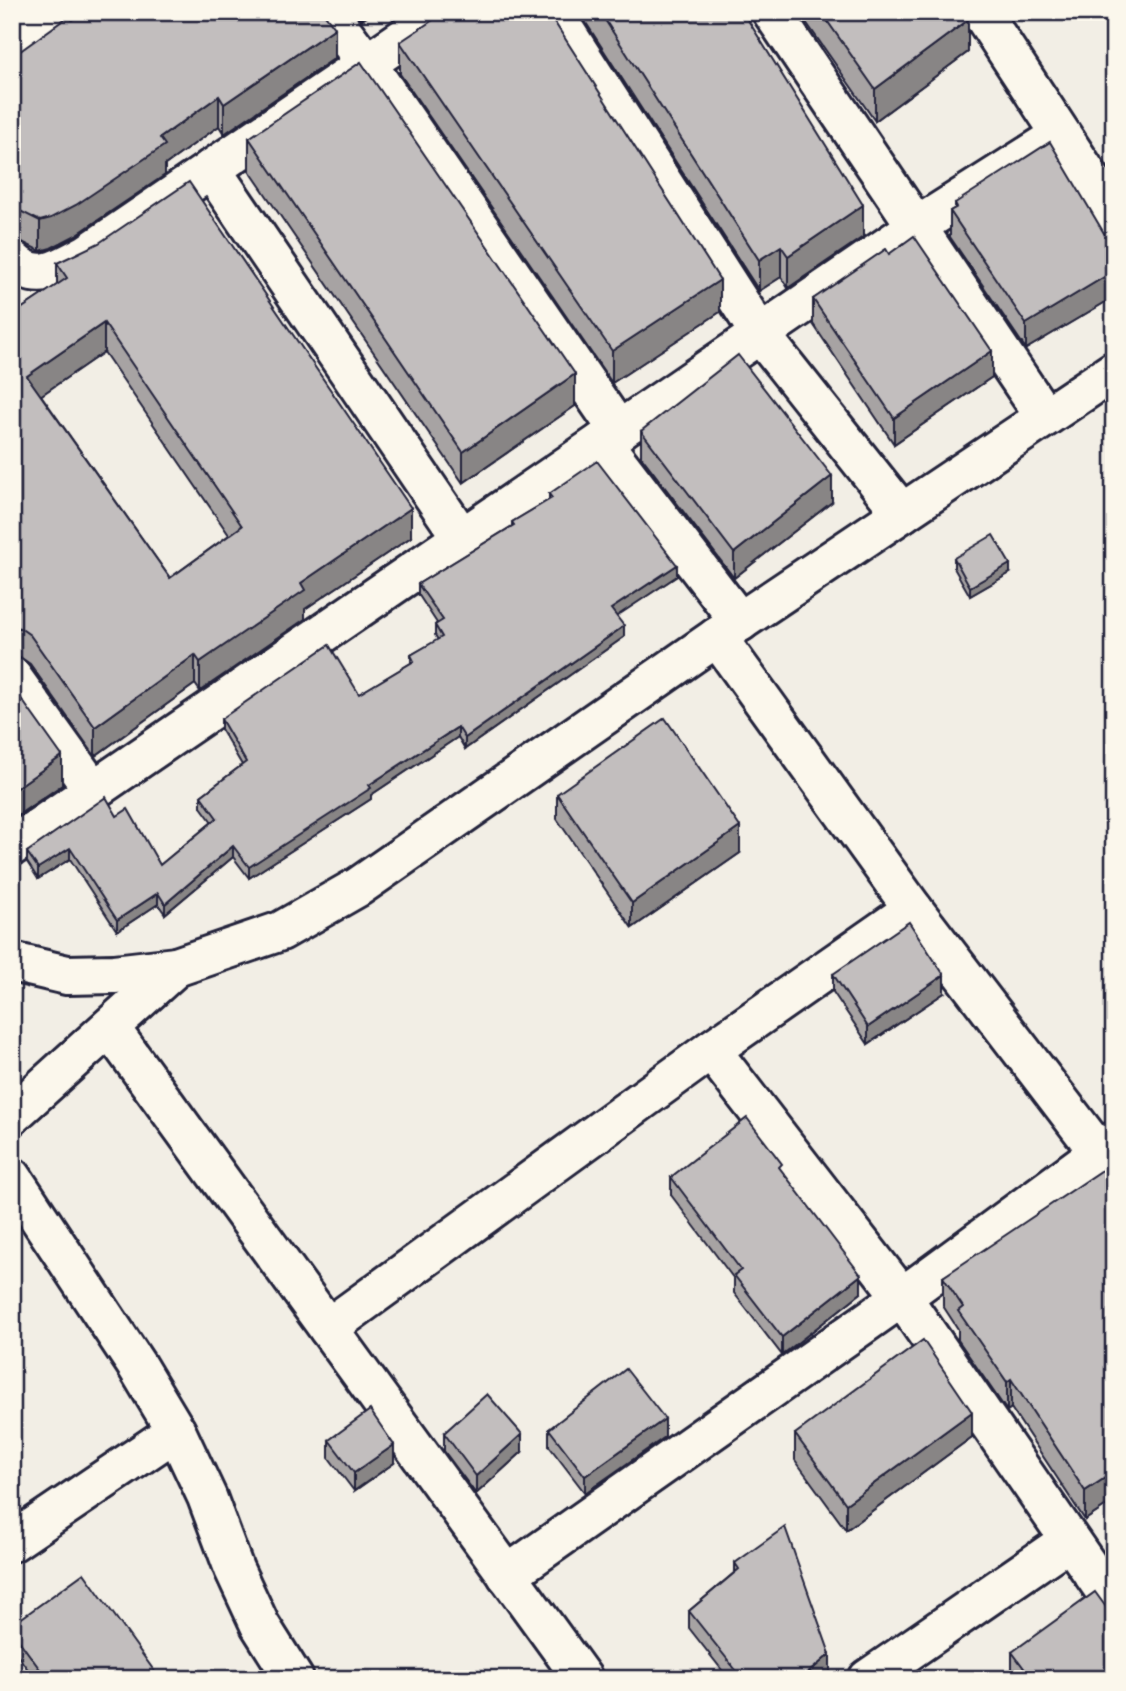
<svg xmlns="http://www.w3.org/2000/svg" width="1126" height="1691" font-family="Mynerve,sans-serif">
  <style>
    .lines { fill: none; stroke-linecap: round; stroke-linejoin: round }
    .minor-casing { stroke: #22223b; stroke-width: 44 }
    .minor { stroke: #fbf7ec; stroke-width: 38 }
    .wall { fill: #a7a3a3; stroke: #22223b; stroke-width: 2; fill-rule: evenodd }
    .shaded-wall { fill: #888585; stroke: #22223b; stroke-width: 2 }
    .building { fill: #c2bebe; stroke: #22223b; stroke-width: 2; fill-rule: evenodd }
  </style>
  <rect width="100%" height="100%" fill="#f2eee5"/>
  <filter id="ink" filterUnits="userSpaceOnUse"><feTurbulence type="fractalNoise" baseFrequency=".0143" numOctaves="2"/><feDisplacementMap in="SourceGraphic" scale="14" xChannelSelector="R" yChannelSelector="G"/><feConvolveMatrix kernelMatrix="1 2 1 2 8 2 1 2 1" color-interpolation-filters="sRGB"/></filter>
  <g filter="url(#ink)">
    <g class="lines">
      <g class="minor-casing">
        <g id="minor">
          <path d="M328 12 367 64 619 431"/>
          <path d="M553 12 760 334 902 513"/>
          <path d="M772 12 1045 417"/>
          <path d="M981 12 1114 215"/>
          <path d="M12 39 55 12"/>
          <path d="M211 169 462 538"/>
          <path d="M12 260C37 285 61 268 87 254L442 12"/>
          <path d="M602 442 740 622"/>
          <path d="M717 637 913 909 1098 1151 1114 1175"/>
          <path d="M12 677 93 790"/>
          <path d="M12 846 916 227 1061 135"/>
          <path d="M12 962 67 975 114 974 176 967 281 931 358 887 717 637 1114 371"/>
          <path d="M110 1028 583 1679"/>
          <path d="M711 1050 902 1297 1114 1604"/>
          <path d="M12 1115 176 967"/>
          <path d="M12 1177 137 1366 176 1431 207 1497 234 1569 260 1625 294 1679"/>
          <path d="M328 1328 711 1050 913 909"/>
          <path d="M12 1542 176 1431"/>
          <path d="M507 1575 902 1297 1114 1141"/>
          <path d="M868 1679 1068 1541"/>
        </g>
      </g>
      <use href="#minor" class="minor"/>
    </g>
    <g class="wall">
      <path d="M356 12H374L362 20Z"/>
      <path d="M579 12H743L863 237 788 288 781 277 759 291Z"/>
      <path d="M799 12H962L968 52 875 121Z"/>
      <path d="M72 20 335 58 224 134 219 126 165 165V175L76 235 51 248 40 251 20 241 12 229V57Z"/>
      <path d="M400 42 720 312 612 383 400 74Z"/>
      <path d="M249 138 575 406 463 483 249 170Z"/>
      <path d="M955 203 1114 250V297L1026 349 950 237V211L955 208Z"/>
      <path d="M889 254 992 377 894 444 813 324V299Z"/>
      <path d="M57 263 411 537 305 609V619L200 691 195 684 95 756 30 664 20 657 12 656V315L57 285ZM104 352 229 535 170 578 41 395Z"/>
      <path d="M641 431 832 502 734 578 641 456Z"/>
      <path d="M549 494 677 576 616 616 624 637 465 749 458 737 371 795V799L249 878 233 857 165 914 158 904 117 931 70 859 38 879 27 862V852L117 816 160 865 212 822 201 807V796L242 765 221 729V719L359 694 411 663V655L438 640 435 635V625L437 623 418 594V584L512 526V522L549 500Z"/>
      <path d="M954 558 1010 573 970 596 954 568Z"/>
      <path d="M557 794 740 853 632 928 557 819Z"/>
      <path d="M833 974 944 993 868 1044 833 992Z"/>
      <path d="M782 1172 861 1293 782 1355 734 1293V1279L671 1195V1177Z"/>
      <path d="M1114 1178V1501L1085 1520 1011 1408 1007 1411 958 1340V1329L943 1306V1277Z"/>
      <path d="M549 1429 665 1437 585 1493 549 1446Z"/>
      <path d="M444 1433 522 1452 476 1494 444 1451Z"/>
      <path d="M795 1434 972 1437 846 1530 795 1460Z"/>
      <path d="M329 1440 394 1463 354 1491 329 1458Z"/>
      <path d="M735 1563 830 1672 822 1679H729L689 1628V1611L735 1572Z"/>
      <path d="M12 1625 160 1679H35L12 1648Z"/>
      <path d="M1012 1652 1114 1679H1013L1012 1677Z"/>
    </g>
    <g class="shaded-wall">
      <path d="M362 12H374L362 20Z"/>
      <path d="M968 20V52L875 121V89Z"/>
      <path d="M335 28V58L224 134V104Z"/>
      <path d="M219 96V126L165 165V175L76 235 51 248 40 251V221L160 138Z"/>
      <path d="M863 205V237L788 288V256Z"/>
      <path d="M781 246V277L759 291V260Z"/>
      <path d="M1114 271V297L1026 349V324Z"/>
      <path d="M720 280V312L612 383V351Z"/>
      <path d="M104 323V352L27 405V376Z"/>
      <path d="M992 351V377L894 444V418Z"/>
      <path d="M575 374V406L463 483V452Z"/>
      <path d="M832 476V502L734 578V553Z"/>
      <path d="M411 508V537L305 609V619L200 691V662L301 583Z"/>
      <path d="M1010 564V573L970 596V587Z"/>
      <path d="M677 565V576L611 620V609Z"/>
      <path d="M624 626V637L465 749V738Z"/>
      <path d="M195 655V684L95 756V727Z"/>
      <path d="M458 727V737L371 795V799L249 878V867L369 785Z"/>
      <path d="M62 756V785L12 819V791Z"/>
      <path d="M740 827V853L632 928V903Z"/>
      <path d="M233 846V857L165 914V904Z"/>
      <path d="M70 848V859L38 879V868Z"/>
      <path d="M158 893V904L117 931V920Z"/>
      <path d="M944 975V993L868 1044V1027Z"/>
      <path d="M861 1275V1293L782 1355V1337Z"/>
      <path d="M1011 1379V1408L1007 1411V1382Z"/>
      <path d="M972 1412V1437L846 1530V1504Z"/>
      <path d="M665 1419V1437L585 1493V1476Z"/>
      <path d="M522 1434V1452L476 1494V1476Z"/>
      <path d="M394 1445V1463L354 1491V1473Z"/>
      <path d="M1114 1472V1501L1085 1520V1491Z"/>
      <path d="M830 1654V1672L822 1679H801Z"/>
    </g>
    <g class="building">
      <path d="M84 12H323L335 28 224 104 219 96 160 138 165 145 76 205 51 218 40 221 20 211 12 199V57L69 16 72 20Z"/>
      <path d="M445 12H548L720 280 612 351 400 42Z"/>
      <path d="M600 12H743L863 205 788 256 781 246 759 260Z"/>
      <path d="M821 12H962L968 20 875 89Z"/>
      <path d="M361 62 575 374 463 452 249 138Z"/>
      <path d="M1050 142 1114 250V271L1026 324 950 211 957 207 955 203Z"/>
      <path d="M189 182 411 508 301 583 305 590 200 662 195 655 95 727 30 635 20 628 12 627V315L67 278 57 263 99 243ZM104 323 242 526 170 578 27 376Z"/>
      <path d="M914 236 992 351 894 418 813 299 886 249 889 254Z"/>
      <path d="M738 355 832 476 734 553 641 431Z"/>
      <path d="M597 461 677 565 611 609 624 626 465 738 458 727 369 785 371 788 249 867 233 846 165 904 158 893 117 920 70 848 38 868 27 852 106 797 117 816 128 809 160 865 217 818 201 796 246 762 221 719 329 645 359 694 414 661 411 655 442 637 435 625 443 620 418 584 514 525 512 522 552 498 549 494Z"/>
      <path d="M993 535 1010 564 970 587 954 558Z"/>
      <path d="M20 697 62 756 12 791V702Z"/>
      <path d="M665 718 740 827 632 903 557 794Z"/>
      <path d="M909 922 944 975 868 1027 833 974Z"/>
      <path d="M747 1118 782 1164 779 1167 861 1275 782 1337 734 1275 741 1270 671 1177Z"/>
      <path d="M1107 1167 1114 1178V1472L1085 1491 1011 1379 1007 1382 958 1311 963 1307 943 1277Z"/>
      <path d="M923 1340 972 1412 846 1504 795 1434Z"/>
      <path d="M626 1369 665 1419 585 1476 549 1429Z"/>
      <path d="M487 1394 522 1434 476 1476 444 1433Z"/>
      <path d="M370 1410 394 1445 354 1473 329 1440Z"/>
      <path d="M785 1527 830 1654 801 1679H743L689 1611 739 1569 735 1563Z"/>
      <path d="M84 1573 160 1679H66L65 1676 61 1679H47L12 1631V1625Z"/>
      <path d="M1095 1592 1114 1618V1679H1032L1012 1652Z"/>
    </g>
  </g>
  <rect width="1126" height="1691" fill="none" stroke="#fbf7ec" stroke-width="42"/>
  <rect x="21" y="21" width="1084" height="1649" fill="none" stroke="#22223b" stroke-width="2.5" filter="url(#ink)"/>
</svg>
